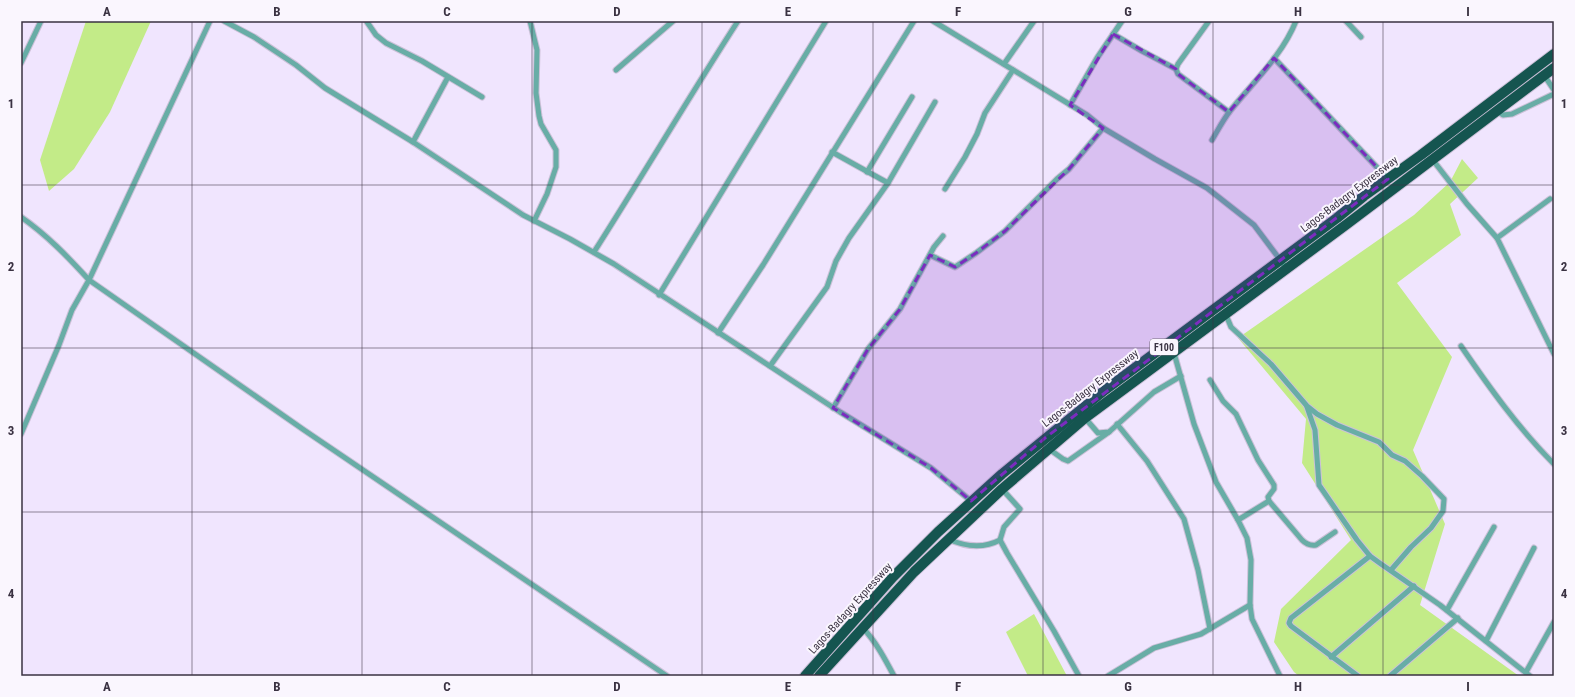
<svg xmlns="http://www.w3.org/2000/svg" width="1575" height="697" font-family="'Roboto Condensed',sans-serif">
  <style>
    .green { fill: #c3eb88 }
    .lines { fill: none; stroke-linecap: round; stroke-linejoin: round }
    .street-casing { stroke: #ccc1d8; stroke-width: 7 }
    .highway-casing { stroke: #ccc1d8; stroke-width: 12 }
    .street { stroke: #68ada6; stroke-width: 5 }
    .highway { stroke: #155550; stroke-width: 10 }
    .marked { fill: #7b2cbf; fill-opacity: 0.2; stroke: #7b2cbf; stroke-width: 3; stroke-dasharray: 8 5; stroke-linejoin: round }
    .grid { fill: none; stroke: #3a3242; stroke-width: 1; stroke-opacity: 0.55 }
    .labels { text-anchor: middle; stroke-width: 4; stroke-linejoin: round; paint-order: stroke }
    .shield { fill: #faf6fe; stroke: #746d7a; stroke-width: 1 }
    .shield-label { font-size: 10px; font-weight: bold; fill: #3a3242 }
    .street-label { font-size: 11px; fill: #3a3242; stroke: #faf6fe }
    .neatline { fill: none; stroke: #3a3242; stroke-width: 1.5 }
    .grid-label { font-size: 13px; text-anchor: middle; font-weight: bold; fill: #3a3242 }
  </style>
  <rect width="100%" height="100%" fill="#f0e5fe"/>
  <g class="green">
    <path d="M86 21H151L110 112 74 169 49 191 40 160Z"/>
    <path d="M1462 159 1478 178 1450 204 1461 235 1397 283 1452 357 1413 450 1445 524 1420 605 1519 676H1299L1294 672 1274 642 1281 609 1351 540 1302 463 1306 419 1238 338 1414 215 1450 182Z"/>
    <path d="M1034 614 1067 676H1028L1006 632Z"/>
  </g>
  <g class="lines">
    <g class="street-casing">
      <g id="street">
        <path d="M224 21 254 37 296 65 325 88 413 142 523 215 570 239 614 264 840 412 931 468 971 501"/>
        <path d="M530 21 537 50 536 93 539 116 541 124 556 150V167L547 194 534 221"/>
        <path d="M933 21 1087 115 1103 128 1155 159 1207 188 1254 225 1287 269"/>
        <path d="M1209 21 1178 64 1176 69 1178 74 1229 112"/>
        <path d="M1346 21 1361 37"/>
        <path d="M367 22 376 35 386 43 422 61 482 97"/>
        <path d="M1113 34 1142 51 1176 69"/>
        <path d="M1274 58 1388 179"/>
        <path d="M21 63 41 21"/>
        <path d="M1004 64 1034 21"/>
        <path d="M616 70 673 21"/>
        <path d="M1544 75 1554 90"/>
        <path d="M1070 105 1097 58 1122 21"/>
        <path d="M1497 111 1503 115 1512 114 1554 94"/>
        <path d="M1212 140C1218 130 1223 120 1230 111 1253 82 1282 56 1296 21"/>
        <path d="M413 142 448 77"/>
        <path d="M1432 159 1467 204 1497 238 1554 354"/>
        <path d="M867 172 912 97"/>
        <path d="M888 183 935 102"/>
        <path d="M945 189 965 157 977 134 985 113 1013 70"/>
        <path d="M21 217C47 235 68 257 89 280L304 430 667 676"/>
        <path d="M1497 238 1550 199"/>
        <path d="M594 252C643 175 689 97 738 21"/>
        <path d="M930 255 955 267 976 253 1005 231 1057 179 1069 169 1103 128"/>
        <path d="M659 295 826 21"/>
        <path d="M1226 315 1231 327 1271 364 1307 406 1317 414 1337 425 1379 442 1392 455 1405 461 1422 476 1444 499 1443 511 1431 528 1411 547 1391 570"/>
        <path d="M718 333 763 265 914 21"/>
        <path d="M1461 346C1489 387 1519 429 1554 464"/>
        <path d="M1174 353 1194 424 1216 482 1238 520 1247 538 1251 560 1250 605 1252 619 1280 676"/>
        <path d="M770 366 827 287 836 261 849 238 888 183 832 152"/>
        <path d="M1210 380 1223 401 1236 414 1258 460 1274 485V489L1268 497 1269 501 1302 540C1306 544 1310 546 1316 545L1335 532"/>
        <path d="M1307 407 1315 430 1319 485 1357 540 1370 556 1381 564 1440 605 1530 676"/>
        <path d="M833 408 868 349 900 309 934 247 943 236"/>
        <path d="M1085 418 1098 433 1109 432 1154 392 1181 376"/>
        <path d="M1117 424 1147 461 1184 519 1198 570 1210 629"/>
        <path d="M21 434 59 345 72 310 89 280 210 21"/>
        <path d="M1049 449 1063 459 1068 461 1109 432"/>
        <path d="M1002 489 1020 509 1004 527 1000 540 1007 553 1054 631 1079 676"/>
        <path d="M1238 520 1269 501"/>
        <path d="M948 539C966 547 983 549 1000 540"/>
        <path d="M1447 610 1494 527"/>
        <path d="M863 628C876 642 885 659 894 676"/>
        <path d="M1486 641 1534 548"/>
        <path d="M1331 657 1414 586"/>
        <path d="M1526 672 1554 622"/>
        <path d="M1108 676 1154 648 1201 634 1250 605"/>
        <path d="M1358 676 1291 626 1289 623 1291 618 1370 556"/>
        <path d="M1390 676 1458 618"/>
      </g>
    </g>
    <g class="highway-casing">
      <g id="highway">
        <path d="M805 676 893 577 938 532 1002 474 1105 390 1337 218 1364 196 1421 155 1554 54"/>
        <path d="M819 676 914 572 1002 489 1085 418 1347 224 1554 68"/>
      </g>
    </g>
    <use href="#street" class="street"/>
    <use href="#highway" class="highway"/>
  </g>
  <path class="marked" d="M1113 34 1176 69 1178 74 1229 112 1274 58 1388 179 1045 438 971 501 931 468 833 408 868 349 900 309 930 255 955 267 976 253 1005 231 1069 169 1103 128 1070 105Z"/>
  <path class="grid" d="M192 21V676M362 21V676M532 21V676M702 21V676M873 21V676M1043 21V676M1213 21V676M1383 21V676M21 185H1554M21 348H1554M21 512H1554"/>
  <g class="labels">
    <rect class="shield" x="1150" y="339" width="28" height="16" rx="3"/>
    <g class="shield-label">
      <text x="1164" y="351">F100</text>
    </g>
    <g class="street-label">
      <text transform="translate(1349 194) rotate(-37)" y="4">Lagos-Badagry Expressway</text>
      <text transform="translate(1090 388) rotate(-38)" y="4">Lagos-Badagry Expressway</text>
      <text transform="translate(850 608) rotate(-48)" y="4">Lagos-Badagry Expressway</text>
    </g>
  </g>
  <rect width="1575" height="697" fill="none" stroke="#faf6fe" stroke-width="44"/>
  <rect x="22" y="22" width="1531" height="653" class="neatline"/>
  <g class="grid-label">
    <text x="107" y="16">A</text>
    <text x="277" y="16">B</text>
    <text x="447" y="16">C</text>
    <text x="617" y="16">D</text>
    <text x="788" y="16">E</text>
    <text x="958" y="16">F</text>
    <text x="1128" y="16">G</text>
    <text x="1298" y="16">H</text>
    <text x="1468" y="16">I</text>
    <text x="11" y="108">1</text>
    <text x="1564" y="108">1</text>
    <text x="11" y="271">2</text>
    <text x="1564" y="271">2</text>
    <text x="11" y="435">3</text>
    <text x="1564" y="435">3</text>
    <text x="11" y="598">4</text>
    <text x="1564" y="598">4</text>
    <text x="107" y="691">A</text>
    <text x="277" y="691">B</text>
    <text x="447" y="691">C</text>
    <text x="617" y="691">D</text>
    <text x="788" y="691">E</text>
    <text x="958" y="691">F</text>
    <text x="1128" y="691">G</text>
    <text x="1298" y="691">H</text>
    <text x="1468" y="691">I</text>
  </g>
</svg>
